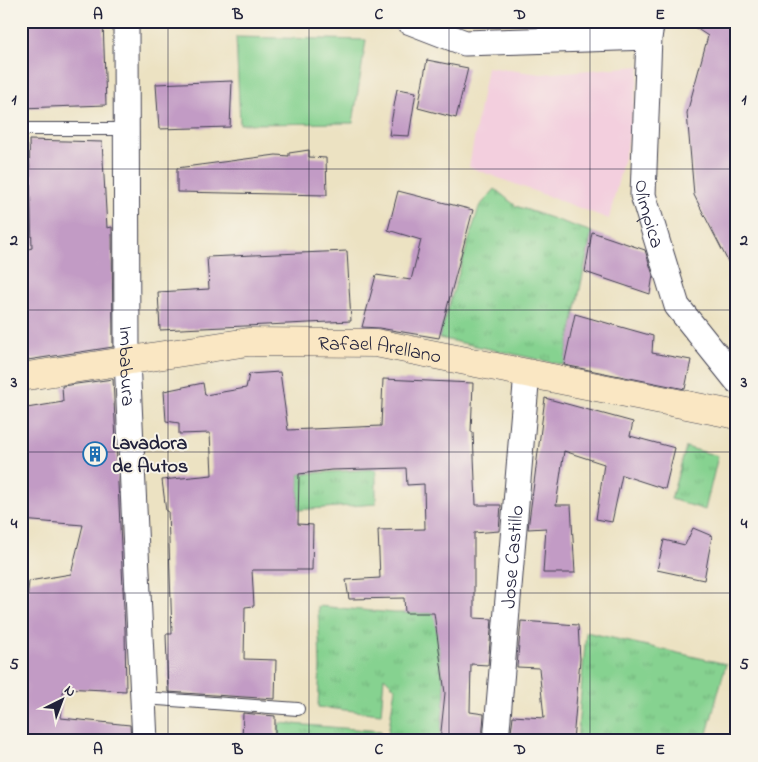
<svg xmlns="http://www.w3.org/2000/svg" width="758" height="762" font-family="'Indie Flower',sans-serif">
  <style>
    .built { fill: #f3cfde }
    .grass { fill: url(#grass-tufts); stroke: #547a66 }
    .pitch { fill: #86d290; stroke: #547a66 }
    .building { fill: #c29bc5 }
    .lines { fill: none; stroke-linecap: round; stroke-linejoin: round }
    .service-casing { stroke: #403f4f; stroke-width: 14 }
    .minor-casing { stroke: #403f4f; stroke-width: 27 }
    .secondary-casing { stroke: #403f4f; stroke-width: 29 }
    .service { stroke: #fff; stroke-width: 12 }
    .minor { stroke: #fff; stroke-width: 25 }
    .secondary { stroke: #fae7c3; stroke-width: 28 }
    .grid { fill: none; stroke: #22223b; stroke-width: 1; stroke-opacity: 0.55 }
    .labels { text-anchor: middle; stroke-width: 4; stroke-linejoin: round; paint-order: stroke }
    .street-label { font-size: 20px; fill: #22223b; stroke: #f7f3e8 }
    .poi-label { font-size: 20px; font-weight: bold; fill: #22223b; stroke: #f7f3e8; text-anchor: start }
    .neatline { fill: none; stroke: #22223b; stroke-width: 2 }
    .grid-label { font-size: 16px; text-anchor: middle; font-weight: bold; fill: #22223b }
  </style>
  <defs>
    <pattern id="grass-tufts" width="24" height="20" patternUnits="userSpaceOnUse" patternTransform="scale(1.25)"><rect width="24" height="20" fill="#86d290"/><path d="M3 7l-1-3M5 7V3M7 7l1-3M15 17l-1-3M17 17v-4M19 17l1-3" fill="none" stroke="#73b47d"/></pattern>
  </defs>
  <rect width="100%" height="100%" fill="#f7f3e8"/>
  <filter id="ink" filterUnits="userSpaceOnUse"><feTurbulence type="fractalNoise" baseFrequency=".02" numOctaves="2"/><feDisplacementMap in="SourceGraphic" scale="10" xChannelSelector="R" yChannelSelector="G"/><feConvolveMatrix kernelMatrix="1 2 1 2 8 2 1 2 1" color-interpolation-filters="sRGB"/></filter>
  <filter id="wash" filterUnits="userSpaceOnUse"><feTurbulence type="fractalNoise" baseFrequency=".0096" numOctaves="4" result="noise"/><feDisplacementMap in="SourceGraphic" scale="20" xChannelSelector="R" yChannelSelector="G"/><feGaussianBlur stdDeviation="1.12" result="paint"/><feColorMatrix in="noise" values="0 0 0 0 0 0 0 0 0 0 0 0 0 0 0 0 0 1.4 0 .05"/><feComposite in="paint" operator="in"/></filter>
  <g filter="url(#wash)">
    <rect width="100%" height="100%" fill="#ece2c2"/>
    <path class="built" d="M640 66 628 141 609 219 469 167 487 67 541 74Z"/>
    <g class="grass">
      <path d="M495 189 516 206 592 232 564 365 439 338 479 207Z"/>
      <path d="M686 447 718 456 705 510 671 499Z"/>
      <path d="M376 469V504L298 510 299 474Z"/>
      <path d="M318 606 394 613H430L440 615 439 652 445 693 440 741H387L395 688 384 677 381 714 318 707 320 666Z"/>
      <path d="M586 632 726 664 705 741H577Z"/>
      <path d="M279 723 381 731 380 741H278Z"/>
    </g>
    <path class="pitch" d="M236 37 366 40 353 123 240 124Z"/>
    <g id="blocks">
      <g class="building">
        <path d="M21 21H103L106 105 21 108Z"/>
        <path d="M685 21H737V279L694 195 687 113 708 36Z"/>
        <path d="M427 60 468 68 456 118 418 108Z"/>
        <path d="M232 81 230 127 159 129 156 84Z"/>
        <path d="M397 89 416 92 409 136 389 135Z"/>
        <path d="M29 140 102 142 107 228 112 227 113 347 21 361V251L32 248Z"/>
        <path d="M309 150V157L326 158 327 195 177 192V168L276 155 289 156V153Z"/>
        <path d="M398 191 473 210 439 338 379 328 362 327 376 275 411 280 421 240 388 230Z"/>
        <path d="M592 232 645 250 653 275 650 294 585 272Z"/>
        <path d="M347 251 351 321 160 330 158 292 209 289 207 257Z"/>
        <path d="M575 314 653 336 652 353 691 360 685 389 564 365Z"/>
        <path d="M280 372 288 430 381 426 383 379 473 383 471 432H473L476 505H501L499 531 474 533V618L492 619 488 665 471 664 470 712 484 714 482 741H440L445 693 434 613H405L404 598 349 599 346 580 380 578 378 530 425 529 424 484 407 485 406 468 331 470 299 474 298 524 313 525 312 570H252L254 606 245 607 244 659 276 660 275 699 168 692 166 634H172L168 511H166L162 480 212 475 210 433 179 434V423L166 421 164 391 203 383 205 395 246 388 249 374Z"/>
        <path d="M113 379 125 630 126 691 63 688 61 718 130 725 131 741H21V611H26L29 581 71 574 83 525 21 520V409L63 402 62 386Z"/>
        <path d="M545 398 633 422 630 436 675 448 665 489 622 475 612 522 596 519 604 464 564 451 556 505H571L575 573H543L546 528 528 529Z"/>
        <path d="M693 528 712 536 704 580 657 570 664 540 685 545Z"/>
        <path d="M521 621 578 625 580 659 573 741H510L513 716 544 718 539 668 517 667Z"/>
        <path d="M243 713 275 716V741H242Z"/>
      </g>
    </g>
  </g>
  <g filter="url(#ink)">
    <use href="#blocks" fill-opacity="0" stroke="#403f4f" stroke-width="1"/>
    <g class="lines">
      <g class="service-casing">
        <g id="service">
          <path d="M21 129H126"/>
          <path d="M144 698 298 709"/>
        </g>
      </g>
      <g class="minor-casing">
        <g id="minor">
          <path id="s1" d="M126 21 127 360 145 741"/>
          <path d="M408 21 465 43 649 37"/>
          <path id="s2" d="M652 21 649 37 643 195 677 306 737 381"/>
          <path id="s3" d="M496 741 527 373"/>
        </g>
      </g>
      <g class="secondary-casing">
        <g id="secondary">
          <path id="s4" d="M21 377 248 342 376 343 737 415"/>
        </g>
      </g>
      <use href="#service" class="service"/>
      <use href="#minor" class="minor"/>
      <use href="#secondary" class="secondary"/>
    </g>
  </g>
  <path class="grid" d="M168 21V741M309 21V741M449 21V741M590 21V741M21 169H737M21 310H737M21 452H737M21 593H737"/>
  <defs>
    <g id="building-ring" transform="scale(1.25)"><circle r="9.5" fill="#f7f3e8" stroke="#1f6fb2" stroke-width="1.5"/><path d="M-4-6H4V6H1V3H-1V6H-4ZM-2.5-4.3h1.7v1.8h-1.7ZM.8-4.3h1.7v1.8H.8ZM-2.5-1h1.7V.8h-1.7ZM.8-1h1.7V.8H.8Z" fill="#1f6fb2"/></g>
  </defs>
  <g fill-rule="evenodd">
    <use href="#building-ring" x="95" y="454"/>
  </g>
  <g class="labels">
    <g class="street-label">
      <text dy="7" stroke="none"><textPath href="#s2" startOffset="194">Olimpica</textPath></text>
      <text dy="7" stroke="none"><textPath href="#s4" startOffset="362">Rafael Arellano</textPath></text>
      <text dy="7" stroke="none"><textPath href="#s1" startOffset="345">Imbabura</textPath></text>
      <text dy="7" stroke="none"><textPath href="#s3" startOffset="185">Jose Castillo</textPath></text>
    </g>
    <g class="poi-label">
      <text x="112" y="449">Lavadora<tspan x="112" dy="23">de Autos</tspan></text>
    </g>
  </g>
  <rect width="758" height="762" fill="none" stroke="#f7f3e8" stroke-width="55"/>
  <g transform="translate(62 700) rotate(42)" stroke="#f7f3e8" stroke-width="4" paint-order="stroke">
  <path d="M0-4L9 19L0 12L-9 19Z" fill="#22223b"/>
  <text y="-8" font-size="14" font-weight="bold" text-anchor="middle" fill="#22223b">N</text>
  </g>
  <rect x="28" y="28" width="702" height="706" class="neatline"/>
  <g class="grid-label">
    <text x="98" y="19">A</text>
    <text x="238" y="19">B</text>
    <text x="379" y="19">C</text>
    <text x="520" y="19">D</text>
    <text x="660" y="19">E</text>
    <text x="14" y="104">1</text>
    <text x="744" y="104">1</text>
    <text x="14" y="245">2</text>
    <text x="744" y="245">2</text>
    <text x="14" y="387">3</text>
    <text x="744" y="387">3</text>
    <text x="14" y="528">4</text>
    <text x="744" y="528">4</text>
    <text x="14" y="669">5</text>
    <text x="744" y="669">5</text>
    <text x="98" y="754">A</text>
    <text x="238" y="754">B</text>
    <text x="379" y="754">C</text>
    <text x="520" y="754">D</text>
    <text x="660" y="754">E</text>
  </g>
</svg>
